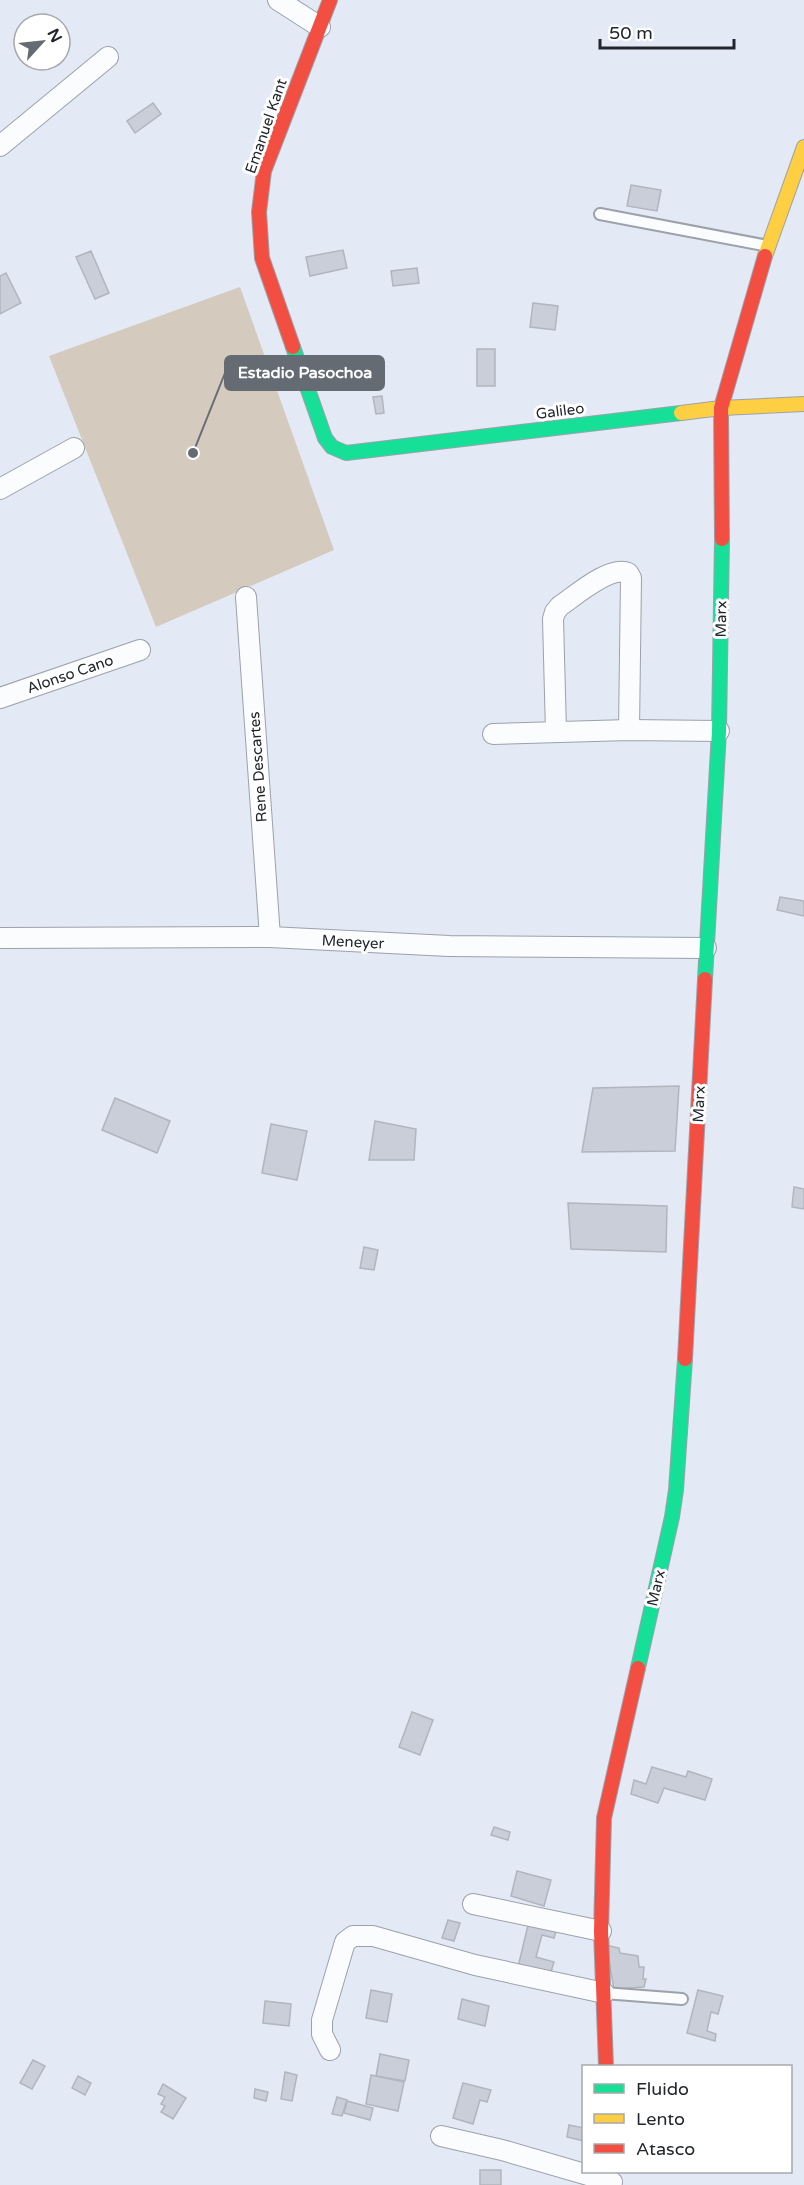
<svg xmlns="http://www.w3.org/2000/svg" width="804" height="2185" font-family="'Varela Round',sans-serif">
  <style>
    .green { fill: #d5cabe }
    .building { fill: #c9ced8; stroke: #b0b5be; stroke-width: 1.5 }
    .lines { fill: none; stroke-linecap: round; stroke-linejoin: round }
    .lane-casing { stroke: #9ca1aa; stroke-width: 14 }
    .street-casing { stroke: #9ca1aa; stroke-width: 22 }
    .fast-casing { stroke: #9ca1aa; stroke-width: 16 }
    .slow-casing { stroke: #9ca1aa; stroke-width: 16 }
    .jam-casing { stroke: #9ca1aa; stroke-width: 16 }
    .lane { stroke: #fbfcfe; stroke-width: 10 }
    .street { stroke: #fbfcfe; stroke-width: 20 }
    .fast { stroke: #16e098; stroke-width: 14 }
    .slow { stroke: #ffcf43; stroke-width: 14 }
    .jam { stroke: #f24e42; stroke-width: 14 }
    .labels { text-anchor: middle; stroke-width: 6; stroke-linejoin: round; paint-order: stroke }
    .street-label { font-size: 15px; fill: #21262d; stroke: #fff }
    .leader { fill: none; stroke: #656b73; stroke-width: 2 }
    .callout-dot { fill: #656b73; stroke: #fff; stroke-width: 2 }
    .callout { fill: #656b73; stroke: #656b73; stroke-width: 2 }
    .callout-label { font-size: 16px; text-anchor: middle; font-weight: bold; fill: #fff }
  </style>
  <rect width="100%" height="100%" fill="#e3eaf6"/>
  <path class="green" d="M240 287 334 550 156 627 49 356Z"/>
  <g class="building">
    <path d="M153 103 161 114 135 133 127 121Z"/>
    <path d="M631 185 661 190 657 211 627 206Z"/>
    <path d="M343 250 347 268 310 276 306 257Z"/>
    <path d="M91 251 109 293 95 299 76 257Z"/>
    <path d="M417 268 419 283 393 286 391 271Z"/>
    <path d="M6 273 21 303 0 314V276Z"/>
    <path d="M533 303 558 306 555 330 530 327Z"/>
    <rect x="477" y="349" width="18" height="37"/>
    <path d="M382 396 384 413 376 414 373 397Z"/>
    <path d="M780 897 804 901V916L777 910Z"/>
    <path d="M679 1086 675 1151 582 1152 593 1088Z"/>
    <path d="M115 1098 170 1121 157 1153 102 1130Z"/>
    <path d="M375 1121 416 1129 414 1160H369Z"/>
    <path d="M271 1124 307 1131 297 1180 262 1173Z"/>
    <path d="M794 1187 804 1189V1209L792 1207Z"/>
    <path d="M568 1203 667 1206 666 1252 571 1249Z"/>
    <path d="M364 1247 378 1250 374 1270 360 1268Z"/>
    <path d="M412 1712 433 1720 420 1755 399 1747Z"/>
    <path d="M652 1767 686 1777 688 1771 712 1779 705 1800 664 1788 658 1803 631 1794 634 1780 646 1784Z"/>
    <path d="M494 1827 510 1832 508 1840 491 1835Z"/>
    <path d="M517 1871 551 1880 544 1906 511 1896Z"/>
    <path d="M448 1920 460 1923 454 1941 442 1938Z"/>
    <path d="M529 1921 557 1928 554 1938 542 1935 536 1957 554 1962 550 1975 518 1967Z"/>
    <path d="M606 1945 619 1948 620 1953 638 1956 639 1967H644L643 1979H646L644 1987 614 1989Z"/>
    <path d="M371 1990 392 1994 387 2022 366 2018Z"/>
    <path d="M698 1990 723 1996 718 2014 711 2012 707 2031 716 2034 715 2041 687 2033Z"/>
    <path d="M462 1999 489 2006 485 2026 458 2019Z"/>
    <path d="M265 2001 291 2004 289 2026 263 2023Z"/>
    <path d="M380 2054 409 2060 405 2081 376 2076Z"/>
    <path d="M33 2060 45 2066 32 2089 20 2083Z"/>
    <path d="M285 2072 297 2075 292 2101 281 2099Z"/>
    <path d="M371 2075 404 2082 398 2111 366 2104Z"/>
    <path d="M78 2076 91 2083 85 2095 72 2088Z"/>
    <path d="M463 2083 491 2090 487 2102 480 2100 473 2124 453 2118Z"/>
    <path d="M163 2084 186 2098 173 2119 161 2112 165 2106 161 2104 165 2097 158 2094Z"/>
    <path d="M255 2089 268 2092 266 2101 254 2098Z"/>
    <path d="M337 2097 347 2100 342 2116 332 2114Z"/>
    <path d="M347 2101 373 2108 370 2120 344 2113Z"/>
    <path d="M569 2125 584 2128V2141L567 2137Z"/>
    <rect x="480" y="2170" width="21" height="15"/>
  </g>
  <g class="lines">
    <g class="lane-casing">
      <g id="lane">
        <path d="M600 214 768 246"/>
        <path d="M604 1993 682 1999"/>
      </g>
    </g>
    <g class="street-casing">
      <g id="street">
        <path d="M278 0 320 27"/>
        <path d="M0 146 108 57"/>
        <path d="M0 489 74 448"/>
        <path d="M246 597 270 937"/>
        <path d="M0 698 140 650"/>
        <path d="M556 732 553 619 555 612 560 606C575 596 610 565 628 573L631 578 629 730"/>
        <path d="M493 734 629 730 719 731"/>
        <path d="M0 938 270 937 449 946 706 948"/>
        <path d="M473 1904 601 1931"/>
        <path d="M330 2050 322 2034V2020L345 1942 353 1936H373L475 1965 604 1993"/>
        <path d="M441 2136 502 2150 612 2182"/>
      </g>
    </g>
    <g class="fast-casing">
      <g id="fast">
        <path d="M293 347 325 438 332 447 346 453 681 413"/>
        <path d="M705 979 719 731 722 539"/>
        <path d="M638 1668 672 1517 676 1490 685 1359"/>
      </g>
    </g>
    <g class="slow-casing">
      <g id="slow">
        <path d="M765 256 804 147"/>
        <path d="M681 413 721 408 804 404"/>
      </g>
    </g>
    <g class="jam-casing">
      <g id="jam">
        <path d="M293 347 262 258 259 212 264 171 330 0"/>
        <path d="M722 539 721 408 765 256"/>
        <path d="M685 1359 705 979"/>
        <path d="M606 2066 601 1931 604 1818 638 1668"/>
      </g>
    </g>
    <use href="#lane" class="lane"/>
    <use href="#street" class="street"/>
    <use href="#fast" class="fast"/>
    <use href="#slow" class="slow"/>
    <use href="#jam" class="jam"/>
  </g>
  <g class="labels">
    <g class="street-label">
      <text transform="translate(266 126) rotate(-71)" y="5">Emanuel Kant</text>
      <text transform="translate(560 411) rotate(-7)" y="5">Galileo</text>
      <text transform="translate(721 619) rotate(-89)" y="5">Marx</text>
      <text transform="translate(70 674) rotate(-19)" y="5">Alonso Cano</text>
      <text transform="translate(258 767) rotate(-94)" y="5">Rene Descartes</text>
      <text transform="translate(353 942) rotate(3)" y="5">Meneyer</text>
      <text transform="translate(699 1104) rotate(-87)" y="5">Marx</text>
      <text transform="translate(656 1588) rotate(-77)" y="5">Marx</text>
    </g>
  </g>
  <path class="leader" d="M193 453L225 373"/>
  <circle class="callout-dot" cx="193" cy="453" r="6"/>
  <rect class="callout" x="225" y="356" width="159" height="34" rx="6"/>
  <g class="callout-label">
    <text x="305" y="378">Estadio Pasochoa</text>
  </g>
  <rect x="582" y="2065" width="210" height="108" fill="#ffffff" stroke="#a6a8ab" stroke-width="1.5"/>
  <rect x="594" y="2084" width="30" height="9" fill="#16e098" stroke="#a6a8ab" stroke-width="1.5"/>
  <text x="636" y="2095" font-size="18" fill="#21262d">Fluido</text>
  <rect x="594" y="2114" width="30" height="9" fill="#ffcf43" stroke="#a6a8ab" stroke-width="1.5"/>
  <text x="636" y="2125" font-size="18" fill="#21262d">Lento</text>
  <rect x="594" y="2144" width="30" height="9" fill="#f24e42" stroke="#a6a8ab" stroke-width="1.5"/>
  <text x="636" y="2155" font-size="18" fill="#21262d">Atasco</text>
  <g transform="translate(42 42) rotate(63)"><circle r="28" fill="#ffffff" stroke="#a6a8ab" stroke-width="1.5"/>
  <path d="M0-4.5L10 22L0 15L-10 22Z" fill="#656b73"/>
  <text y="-9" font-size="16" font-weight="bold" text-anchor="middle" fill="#21262d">N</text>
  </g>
  <path d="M600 39v9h134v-9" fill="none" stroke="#21262d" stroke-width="3"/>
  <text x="609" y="39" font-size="18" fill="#21262d" stroke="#ffffff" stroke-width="4.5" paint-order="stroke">50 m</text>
</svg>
